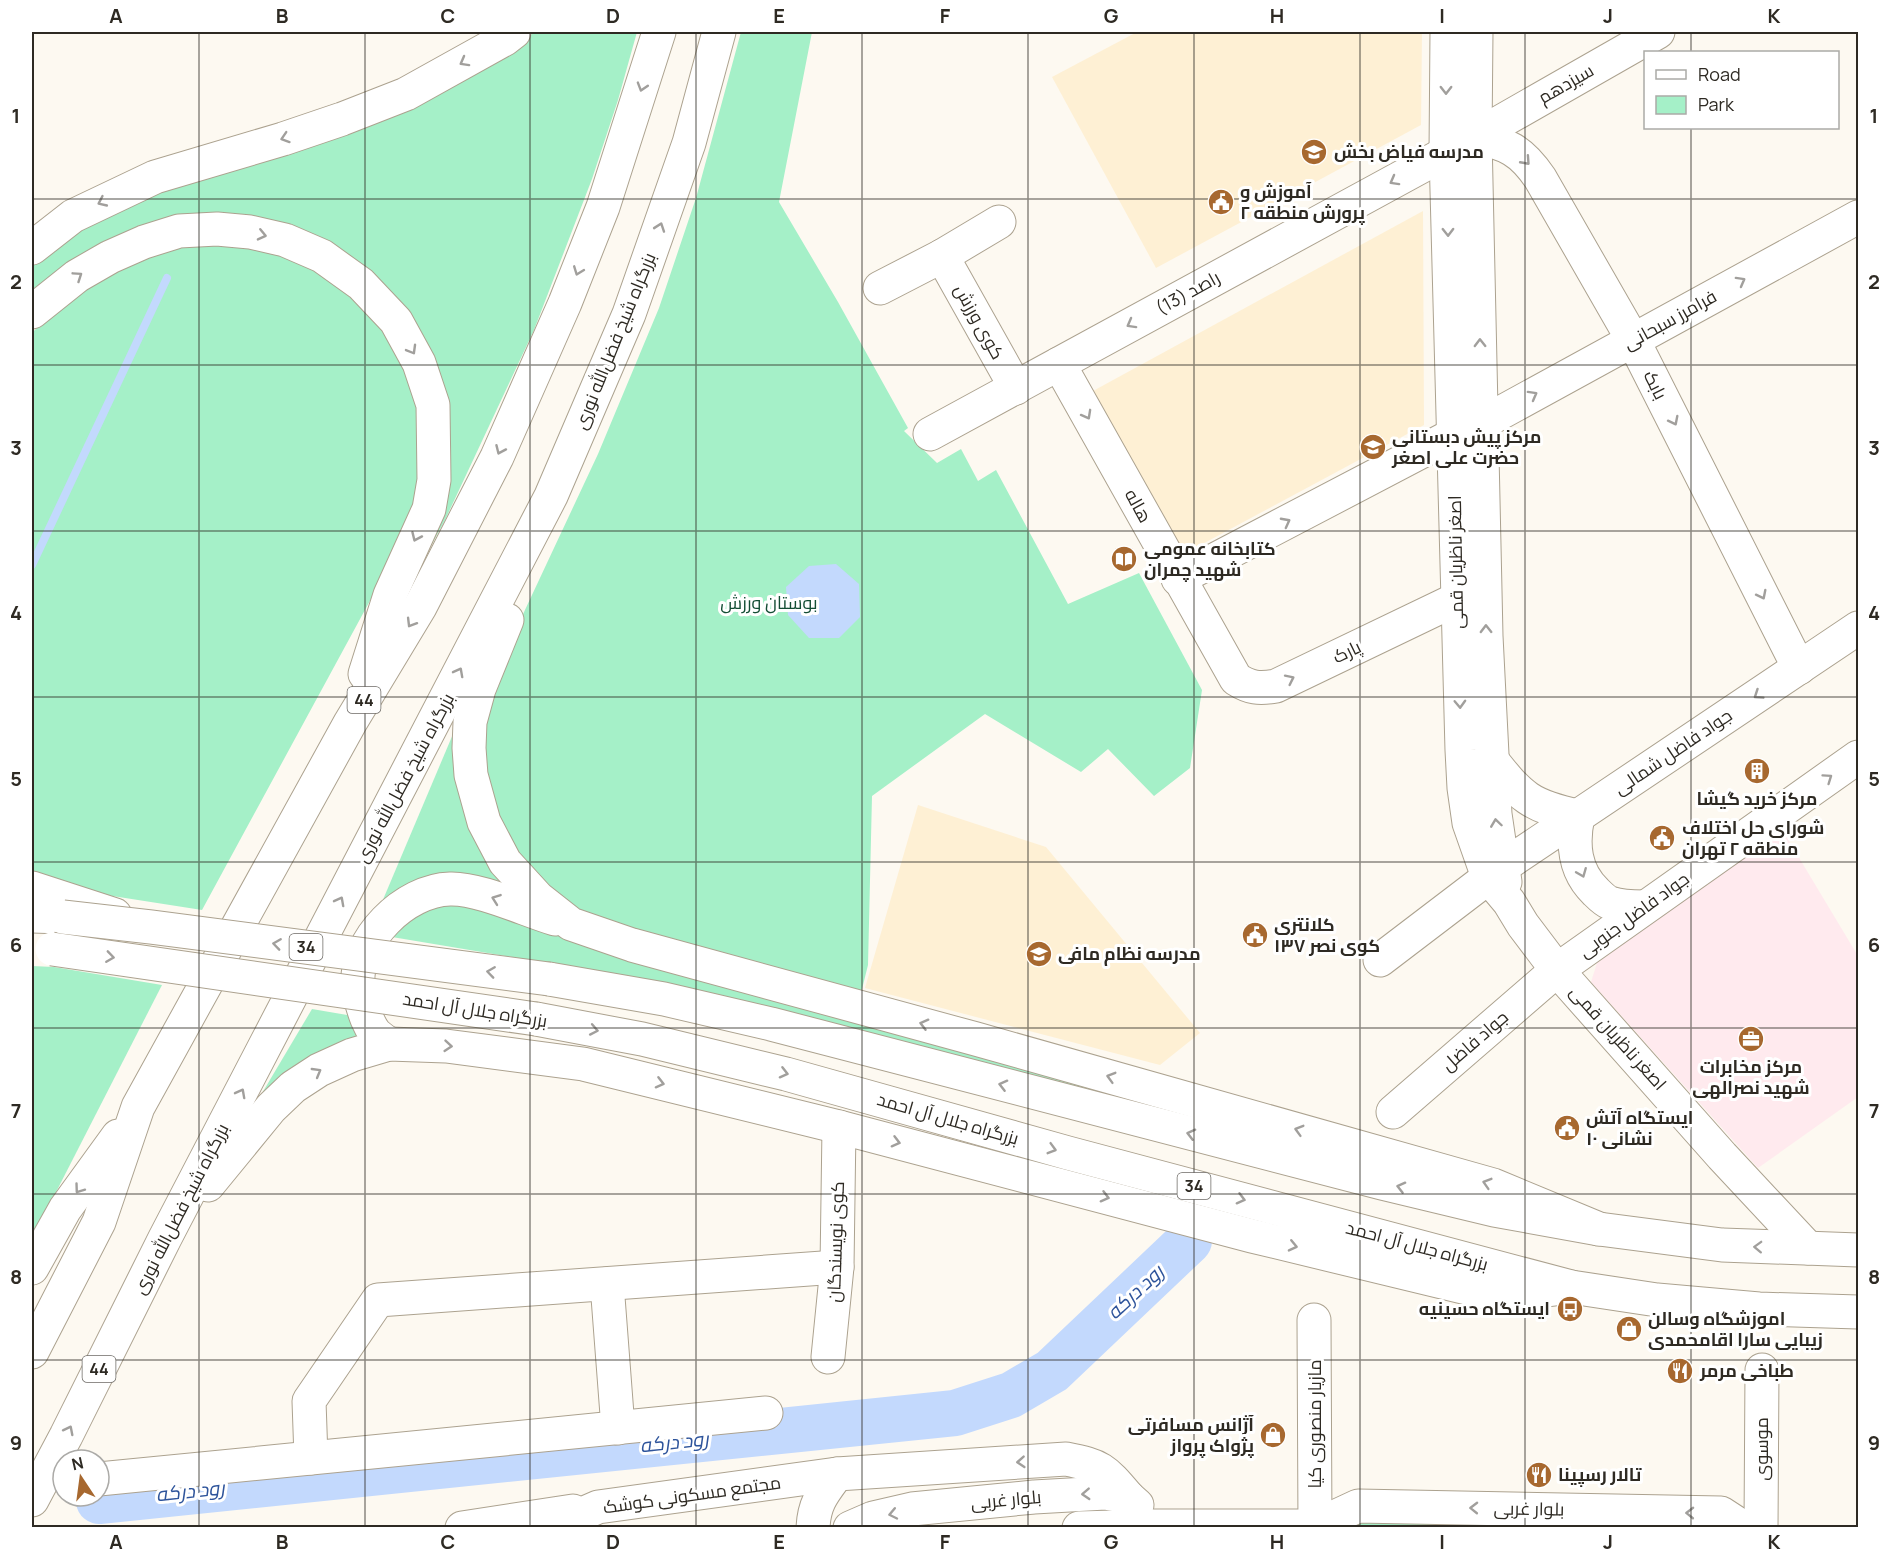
<svg xmlns="http://www.w3.org/2000/svg" width="1890" height="1559" font-family="Manrope,Cairo,sans-serif">
  <style>
    .commercial { fill: #ffeaee }
    .built { fill: #fef0d4 }
    .green { fill: #a5f0c8 }
    .water { fill: #c3d9fd }
    .lines { fill: none; stroke-linecap: round; stroke-linejoin: round }
    .stream { stroke: #c3d9fd; stroke-width: 8 }
    .river { stroke: #c3d9fd; stroke-width: 46 }
    .minor-casing { stroke: #aca28f; stroke-width: 35 }
    .highway-casing { stroke: #aca28f; stroke-width: 35 }
    .minor { stroke: #fff; stroke-width: 33 }
    .highway { stroke: #fff; stroke-width: 33 }
    .highway-bridge-casing { stroke: #aca28f; stroke-width: 35; stroke-linecap: butt }
    .highway-bridge { stroke: #fff; stroke-width: 33 }
    .oneway { stroke: #a19f9c }
    .grid { fill: none; stroke: #2e2a23; stroke-width: 1.5; stroke-opacity: 0.55 }
    .labels { text-anchor: middle; stroke-width: 6; stroke-linejoin: round; paint-order: stroke }
    .shield { fill: #fff; stroke: #6d6a65; stroke-width: 1.5 }
    .shield-label { font-size: 16px; font-weight: bold; fill: #2e2a23 }
    .street-label { font-size: 18px; fill: #2e2a23; stroke: #fff }
    .poi-label { font-size: 18px; font-weight: bold; fill: #2e2a23; stroke: #fff; text-anchor: start }
    .park-label { font-size: 18px; fill: #134d34; stroke: #fff }
    .water-label { font-size: 20px; font-style: italic; fill: #2e549b; stroke: #fff }
    .neatline { fill: none; stroke: #2e2a23; stroke-width: 2 }
    .grid-label { font-size: 20px; text-anchor: middle; font-weight: bold; fill: #2e2a23 }
  </style>
  <rect width="100%" height="100%" fill="#fdf9f1"/>
  <path class="commercial" d="M1783 831 1858 956V1097L1758 1168 1591 982 1597 963 1758 846Z"/>
  <g class="built">
    <path d="M1137 32H1422L1421 125 1156 268 1052 77Z"/>
    <path d="M1423 211 1424 425 1182 555 1093 391Z"/>
    <path d="M918 805 1046 847 1200 1033 1160 1065 865 988Z"/>
  </g>
  <g class="green">
    <path d="M535 32H637L618 100 592 179 534 330 445 520 399 605 446 496 432 360 261 221 32 296V266L57 246 107 212 494 60Z"/>
    <path d="M741 32H812L779 202 838 302 908 428 904 431 937 463 961 449 978 481 996 470 1068 604 1139 573 1202 690 1190 768 1154 796 1108 749 1081 772 985 714 872 796 868 965 861 993 663 944 551 899 498 834 481 741 503 657 598 454 659 308 696 198Z"/>
    <path d="M211 242 260 248 306 264 353 296 383 331 406 370 421 416 420 499 397 551 202 910 74 890 32 875V333C61 302 110 266 151 253 170 247 191 245 211 242Z"/>
    <path d="M467 701 510 888 382 902Z"/>
    <path d="M440 896 1504 1201 608 973 380 935Z"/>
    <path d="M32 966 54 967 162 985 32 1239Z"/>
    <path d="M312 1009 353 1016 360 1038 245 1122Z"/>
    <path d="M1358 1519 1726 1528H1353Z"/>
  </g>
  <path class="water" d="M836 564 859 584 860 617 839 638H809L788 615 786 587 809 566Z"/>
  <g class="lines">
    <path class="stream" d="M32 565 167 278"/>
    <path class="river" d="M99 1501 955 1413 1011 1395 1052 1371 1189 1241"/>
    <g class="minor-casing">
      <g id="minor">
        <path d="M1447 32 1446 153 1462 750 1464 788 1469 823 1488 877 1509 902 1523 925 1557 970 1722 1156 1808 1248"/>
        <path d="M1476 32 1475 137 1486 636 1495 814 1505 882"/>
        <path d="M1475 137C1507 144 1521 150 1540 178L1633 340 1799 668"/>
        <path d="M942 256 1016 388"/>
        <path d="M880 288 942 256 999 222"/>
        <path d="M1059 364 1236 679C1250 688 1259 689 1276 686L1457 599"/>
        <path d="M930 434 1446 153 1658 32"/>
        <path d="M1178 579 1453 435 1482 423 1858 217"/>
        <path d="M1491 759C1521 797 1530 806 1578 816 1572 844 1574 871 1596 892 1600 896 1605 901 1610 903 1621 907 1632 907 1644 907"/>
        <path d="M1380 960 1502 867 1858 628"/>
        <path d="M1393 1112 1557 970 1858 757"/>
        <path d="M607 1284 618 1428"/>
        <path d="M1314 1320 1315 1528"/>
        <path d="M828 1357 837 1267 839 1127"/>
        <path d="M311 1458 309 1401 378 1300 837 1267"/>
        <path d="M99 1479 766 1413"/>
        <path d="M462 1528 573 1511"/>
        <path d="M550 1528 598 1507 837 1474 1066 1459C1102 1466 1104 1469 1128 1497"/>
        <path d="M813 1528C814 1503 823 1493 837 1474"/>
        <path d="M850 1528 873 1518 912 1509 1034 1497 1105 1493 1128 1497 1137 1505"/>
        <path d="M1079 1528 1152 1526H1315L1358 1506 1721 1513 1744 1528"/>
        <path d="M1761 1528 1762 1370"/>
      </g>
    </g>
    <g class="highway-casing">
      <g id="highway">
        <path d="M32 248 73 216 155 177 283 139 342 119 406 94 505 39 514 32"/>
        <path d="M32 312 77 276 110 257 144 242 179 231 217 229 250 232 285 240 322 256 361 284 396 321 419 363 433 405 434 480 429 509 390 595 365 674"/>
        <path d="M507 620 479 689 470 722 469 748 471 775 484 822 505 862 538 898 571 924 632 945 976 1039 1493 1185 1599 1229"/>
        <path d="M32 888 115 915"/>
        <path d="M32 916 63 917"/>
        <path d="M549 979 664 999 771 1024 1382 1183 1494 1210 1599 1229 1722 1245 1858 1250"/>
        <path d="M536 1019 642 1039 786 1074 1068 1153 1571 1287 1657 1300 1759 1309 1858 1312"/>
        <path d="M389 1044C385 1041 379 1037 375 1033 368 1024 365 1014 362 1004 361 998 359 992 358 986 354 940 405 890 450 889 479 888 525 910 555 919"/>
        <path d="M208 1185 271 1108 293 1087 319 1070 352 1055 389 1044 446 1046 583 1064 839 1127 1252 1236 1500 1296 1571 1287"/>
        <path d="M32 1268 65 1209 118 1136"/>
        <path d="M32 1352 99 1222 138 1107 350 723 420 607 497 457 565 303 603 207 659 32"/>
        <path d="M32 1500 66 1436 165 1238 551 496 629 314 689 143 719 32"/>
      </g>
    </g>
    <use href="#minor" class="minor"/>
    <use href="#highway" class="highway"/>
    <g class="highway-bridge-casing">
      <g id="highway-bridge">
        <path d="M63 917 151 927 549 979"/>
        <path d="M52 949 536 1019"/>
      </g>
    </g>
    <use href="#highway-bridge" class="highway-bridge"/>
  </g>
  <defs><path id="oneway-chevron" d="M-2-3.5L2.5 0L-2 3.5" fill="none" stroke-width="1.6" stroke-linecap="round" stroke-linejoin="round" transform="scale(1.5)"/></defs>
  <g class="oneway">
    <use href="#oneway-chevron" transform="translate(464 62) rotate(151)"/>
    <use href="#oneway-chevron" transform="translate(642 87) rotate(107)"/>
    <use href="#oneway-chevron" transform="translate(1446 90) rotate(90)"/>
    <use href="#oneway-chevron" transform="translate(285 138) rotate(162)"/>
    <use href="#oneway-chevron" transform="translate(1526 161) rotate(48)"/>
    <use href="#oneway-chevron" transform="translate(1394 181) rotate(151)"/>
    <use href="#oneway-chevron" transform="translate(102 202) rotate(155)"/>
    <use href="#oneway-chevron" transform="translate(660 227) rotate(-71)"/>
    <use href="#oneway-chevron" transform="translate(1448 232) rotate(89)"/>
    <use href="#oneway-chevron" transform="translate(262 235) rotate(13)"/>
    <use href="#oneway-chevron" transform="translate(578 271) rotate(111)"/>
    <use href="#oneway-chevron" transform="translate(78 276) rotate(-34)"/>
    <use href="#oneway-chevron" transform="translate(1741 281) rotate(-29)"/>
    <use href="#oneway-chevron" transform="translate(1131 324) rotate(151)"/>
    <use href="#oneway-chevron" transform="translate(1480 343) rotate(-91)"/>
    <use href="#oneway-chevron" transform="translate(412 350) rotate(60)"/>
    <use href="#oneway-chevron" transform="translate(1533 395) rotate(-29)"/>
    <use href="#oneway-chevron" transform="translate(1087 415) rotate(61)"/>
    <use href="#oneway-chevron" transform="translate(1674 421) rotate(63)"/>
    <use href="#oneway-chevron" transform="translate(500 450) rotate(114)"/>
    <use href="#oneway-chevron" transform="translate(1286 522) rotate(-28)"/>
    <use href="#oneway-chevron" transform="translate(416 537) rotate(114)"/>
    <use href="#oneway-chevron" transform="translate(1762 595) rotate(63)"/>
    <use href="#oneway-chevron" transform="translate(411 623) rotate(121)"/>
    <use href="#oneway-chevron" transform="translate(1486 629) rotate(-91)"/>
    <use href="#oneway-chevron" transform="translate(459 672) rotate(-62)"/>
    <use href="#oneway-chevron" transform="translate(1290 679) rotate(-26)"/>
    <use href="#oneway-chevron" transform="translate(1758 695) rotate(146)"/>
    <use href="#oneway-chevron" transform="translate(1460 704) rotate(88)"/>
    <use href="#oneway-chevron" transform="translate(1828 778) rotate(-35)"/>
    <use href="#oneway-chevron" transform="translate(1496 823) rotate(-98)"/>
    <use href="#oneway-chevron" transform="translate(1582 873) rotate(68)"/>
    <use href="#oneway-chevron" transform="translate(496 899) rotate(-160)"/>
    <use href="#oneway-chevron" transform="translate(340 901) rotate(-62)"/>
    <use href="#oneway-chevron" transform="translate(277 944) rotate(-172)"/>
    <use href="#oneway-chevron" transform="translate(110 957) rotate(8)"/>
    <use href="#oneway-chevron" transform="translate(491 972) rotate(-172)"/>
    <use href="#oneway-chevron" transform="translate(924 1024) rotate(-165)"/>
    <use href="#oneway-chevron" transform="translate(594 1030) rotate(11)"/>
    <use href="#oneway-chevron" transform="translate(448 1046) rotate(5)"/>
    <use href="#oneway-chevron" transform="translate(317 1072) rotate(-30)"/>
    <use href="#oneway-chevron" transform="translate(784 1073) rotate(14)"/>
    <use href="#oneway-chevron" transform="translate(1111 1077) rotate(-164)"/>
    <use href="#oneway-chevron" transform="translate(660 1083) rotate(14)"/>
    <use href="#oneway-chevron" transform="translate(1003 1085) rotate(-166)"/>
    <use href="#oneway-chevron" transform="translate(241 1093) rotate(-62)"/>
    <use href="#oneway-chevron" transform="translate(1299 1130) rotate(-164)"/>
    <use href="#oneway-chevron" transform="translate(1191 1134) rotate(-166)"/>
    <use href="#oneway-chevron" transform="translate(896 1142) rotate(15)"/>
    <use href="#oneway-chevron" transform="translate(1052 1149) rotate(16)"/>
    <use href="#oneway-chevron" transform="translate(1487 1183) rotate(-163)"/>
    <use href="#oneway-chevron" transform="translate(1401 1187) rotate(-166)"/>
    <use href="#oneway-chevron" transform="translate(79 1189) rotate(126)"/>
    <use href="#oneway-chevron" transform="translate(1105 1197) rotate(15)"/>
    <use href="#oneway-chevron" transform="translate(1241 1199) rotate(15)"/>
    <use href="#oneway-chevron" transform="translate(1293 1246) rotate(13)"/>
    <use href="#oneway-chevron" transform="translate(1758 1247) rotate(-178)"/>
    <use href="#oneway-chevron" transform="translate(69 1430) rotate(-63)"/>
    <use href="#oneway-chevron" transform="translate(1021 1462) rotate(176)"/>
    <use href="#oneway-chevron" transform="translate(1086 1494) rotate(177)"/>
    <use href="#oneway-chevron" transform="translate(1474 1508) rotate(-179)"/>
    <use href="#oneway-chevron" transform="translate(1690 1513) rotate(-179)"/>
    <use href="#oneway-chevron" transform="translate(893 1514) rotate(168)"/>
  </g>
  <path class="grid" d="M199 32V1528M365 32V1528M530 32V1528M696 32V1528M862 32V1528M1028 32V1528M1194 32V1528M1360 32V1528M1525 32V1528M1691 32V52M1691 128V1528M32 199H1858M32 365H1858M32 531H1858M32 697H1858M32 862H1858M32 1028H1858M32 1194H1858M32 1360H1858"/>
  <defs>
    <g id="school-disc" transform="scale(1.35)"><circle r="9.5" fill="#a7682f" stroke="#fff"/><path d="M0-5L7-2L0 1L-7-2ZM-4 1L0 2.5L4 1V4Q0 6-4 4Z" fill="#fff"/></g>
    <g id="civic-disc" transform="scale(1.35)"><circle r="9.5" fill="#a7682f" stroke="#fff"/><path d="M-.6-6.5H3V-4.5H.6V-3L4-1V1h2V6H-6V1h2V-1L-.6-3ZM-1.2 2.5V6h2.4V2.5Z" fill="#fff"/></g>
    <g id="library-disc" transform="scale(1.35)"><circle r="9.5" fill="#a7682f" stroke="#fff"/><path d="M-6-4Q-3-5.5-.7-3.5V5Q-3 3-6 4ZM6-4Q3-5.5 .7-3.5V5Q3 3 6 4Z" fill="#fff"/></g>
    <g id="building-disc" transform="scale(1.35)"><circle r="9.5" fill="#a7682f" stroke="#fff"/><path d="M-4-6H4V6H1V3H-1V6H-4ZM-2.5-4.3h1.7v1.8h-1.7ZM.8-4.3h1.7v1.8H.8ZM-2.5-1h1.7V.8h-1.7ZM.8-1h1.7V.8H.8Z" fill="#fff"/></g>
    <g id="office-disc" transform="scale(1.35)"><circle r="9.5" fill="#a7682f" stroke="#fff"/><path d="M-6-3h4V-5.5h4V-3h4V5H-6ZM-1-4.5V-3h2v-1.5ZM-6 0V1H6V0Z" fill="#fff"/></g>
    <g id="bus-disc" transform="scale(1.35)"><circle r="9.5" fill="#a7682f" stroke="#fff"/><path d="M-5-6H5V4H4V6H2V4H-2V6H-4V4H-5ZM-3.5-4V0h7V-4ZM-3.5 1.2v1.5H-2V1.2ZM2 1.2v1.5H3.5V1.2Z" fill="#fff"/></g>
    <g id="shop-disc" transform="scale(1.35)"><circle r="9.5" fill="#a7682f" stroke="#fff"/><path d="M-5-2.5h2.3a2.7 3.5 0 0 1 5.4 0H5L5.5 6h-11ZM-1.5-2.5h3a1.5 2.3 0 0 0-3 0Z" fill="#fff"/></g>
    <g id="restaurant-disc" transform="scale(1.35)"><circle r="9.5" fill="#a7682f" stroke="#fff"/><path d="M-5-6h1v4h1v-4h1v4h1v-4h1v5L-1.5 .5V6h-2V.5L-5-1ZM5-6V6H3V1.5H1.5Q1.5-4 5-6Z" fill="#fff"/></g>
  </defs>
  <g fill-rule="evenodd">
    <use href="#school-disc" x="1314" y="152"/>
    <use href="#civic-disc" x="1221" y="202"/>
    <use href="#school-disc" x="1373" y="447"/>
    <use href="#library-disc" x="1124" y="559"/>
    <use href="#building-disc" x="1757" y="771"/>
    <use href="#civic-disc" x="1662" y="838"/>
    <use href="#civic-disc" x="1255" y="935"/>
    <use href="#school-disc" x="1039" y="954"/>
    <use href="#office-disc" x="1751" y="1039"/>
    <use href="#civic-disc" x="1567" y="1128"/>
    <use href="#bus-disc" x="1570" y="1309"/>
    <use href="#shop-disc" x="1629" y="1329"/>
    <use href="#restaurant-disc" x="1680" y="1371"/>
    <use href="#shop-disc" x="1273" y="1435"/>
    <use href="#restaurant-disc" x="1539" y="1475"/>
  </g>
  <g class="labels">
    <g class="shield">
      <rect x="347.5" y="687" width="33" height="26" rx="4.5"/>
      <rect x="289.5" y="934" width="33" height="26" rx="4.5"/>
      <rect x="1177.5" y="1173" width="33" height="26" rx="4.5"/>
      <rect x="82.5" y="1356" width="33" height="26" rx="4.5"/>
    </g>
    <g class="shield-label">
      <text x="364" y="706">44</text>
      <text x="306" y="953">34</text>
      <text x="1194" y="1192">34</text>
      <text x="99" y="1375">44</text>
    </g>
    <g class="street-label">
      <text transform="translate(1566 84) rotate(-30)" y="6">سیزدهم</text>
      <text transform="translate(1188 293) rotate(-29)" y="6">راصد (13)</text>
      <text transform="translate(1670 320) rotate(-29)" y="6">فرامرز سبحانی</text>
      <text transform="translate(979 322) rotate(61)" y="6">کوی ورزش</text>
      <text transform="translate(615 341) rotate(-68)" y="6">بزرگراه شیخ فضل‌الله نوری</text>
      <text transform="translate(1655 385) rotate(63)" y="6">بابک</text>
      <text transform="translate(1138 506) rotate(61)" y="6">هاله</text>
      <text transform="translate(1456 562) rotate(-91)" y="6">اصغر ناظریان قمی</text>
      <text transform="translate(1347 652) rotate(-26)" y="6">پارک</text>
      <text transform="translate(1673 752) rotate(-34)" y="6">جواد فاضل شمالی</text>
      <text transform="translate(405 778) rotate(-62)" y="6">بزرگراه شیخ فضل‌الله نوری</text>
      <text transform="translate(1634 915) rotate(-36)" y="6">جواد فاضل جنوبی</text>
      <text transform="translate(475 1010) rotate(9)" y="6">بزرگراه جلال آل احمد</text>
      <text transform="translate(1618 1038) rotate(48)" y="6">اصغر ناظریان قمی</text>
      <text transform="translate(1475 1041) rotate(-41)" y="6">جواد فاضل</text>
      <text transform="translate(948 1119) rotate(16)" y="6">بزرگراه جلال آل احمد</text>
      <text transform="translate(181 1209) rotate(-63)" y="6">بزرگراه شیخ فضل‌الله نوری</text>
      <text transform="translate(836 1242) rotate(-88)" y="6">کوی نویسندگان</text>
      <text transform="translate(1417 1246) rotate(15)" y="6">بزرگراه جلال آل احمد</text>
      <text transform="translate(1315 1424) rotate(-90)" y="6">مازیار منصوری کیا</text>
      <text transform="translate(1762 1449) rotate(-90)" y="6">موسوی</text>
      <text transform="translate(692 1495) rotate(-8)" y="6">مجتمع مسکونی کوشک</text>
      <text transform="translate(1006 1500) rotate(-5)" y="6">بلوار غربی</text>
      <text transform="translate(1529 1509) rotate(1)" y="6">بلوار غربی</text>
    </g>
    <g class="poi-label">
      <text x="1334" y="158">مدرسه فیاض بخش</text>
      <text x="1240" y="198">آموزش و<tspan x="1240" dy="21">پرورش منطقه ۲</tspan></text>
      <text x="1392" y="443">مرکز پیش دبستانی<tspan x="1392" dy="21">حضرت علی اصغر</tspan></text>
      <text x="1144" y="555">کتابخانه عمومی<tspan x="1144" dy="21">شهید چمران</tspan></text>
      <text x="1757" y="805" text-anchor="middle">مرکز خرید گیشا</text>
      <text x="1682" y="834">شورای حل اختلاف<tspan x="1682" dy="21">منطقه ۲ تهران</tspan></text>
      <text x="1274" y="931">کلانتری<tspan x="1274" dy="21">۱۳۷ کوی نصر</tspan></text>
      <text x="1058" y="960">مدرسه نظام مافی</text>
      <text x="1751" y="1073" text-anchor="middle">مرکز مخابرات<tspan x="1751" dy="21">شهید نصرالهی</tspan></text>
      <text x="1586" y="1124">ایستگاه آتش<tspan x="1586" dy="21">نشانی ۱۰</tspan></text>
      <text x="1550" y="1315" text-anchor="end">ایستگاه حسینیه</text>
      <text x="1648" y="1325">اموزشگاه وسالن<tspan x="1648" dy="21">زیبایی سارا اقامحمدی</tspan></text>
      <text x="1700" y="1377">طباخی مرمر</text>
      <text x="1254" y="1431" text-anchor="end">آژانس مسافرتی<tspan x="1254" dy="21">پژواک پرواز</tspan></text>
      <text x="1558" y="1481">تالار رسپینا</text>
    </g>
    <g class="park-label">
      <text x="769" y="609">بوستان ورزش</text>
    </g>
    <g class="water-label">
      <text transform="translate(1135 1292) rotate(-43)" y="7">رود درکه</text>
      <text transform="translate(674 1442) rotate(-6)" y="7">رود درکه</text>
      <text transform="translate(190 1491) rotate(-6)" y="7">رود درکه</text>
    </g>
  </g>
  <rect width="1890" height="1559" fill="none" stroke="#ffffff" stroke-width="66"/>
  <rect x="1644" y="51" width="195" height="78" fill="#ffffff" stroke="#abaaa7" stroke-width="1.5"/>
  <rect x="1656" y="70" width="30" height="9" fill="#ffffff" stroke="#abaaa7" stroke-width="1.5"/>
  <text x="1698" y="81" font-size="18" fill="#2e2a23">Road</text>
  <rect x="1656" y="96" width="30" height="18" fill="#a5f0c8" stroke="#abaaa7" stroke-width="1.5"/>
  <text x="1698" y="111" font-size="18" fill="#2e2a23">Park</text>
  <g transform="translate(81 1478) rotate(347)"><circle r="28" fill="#ffffff" stroke="#abaaa7" stroke-width="1.5"/>
  <path d="M0-4.5L10 22L0 15L-10 22Z" fill="#a7682f"/>
  <text y="-9" font-size="16" font-weight="bold" text-anchor="middle" fill="#2e2a23">N</text>
  </g>
  <rect x="33" y="33" width="1824" height="1493" class="neatline"/>
  <g class="grid-label">
    <text x="116" y="23">A</text>
    <text x="282" y="23">B</text>
    <text x="448" y="23">C</text>
    <text x="613" y="23">D</text>
    <text x="779" y="23">E</text>
    <text x="945" y="23">F</text>
    <text x="1111" y="23">G</text>
    <text x="1277" y="23">H</text>
    <text x="1442" y="23">I</text>
    <text x="1608" y="23">J</text>
    <text x="1774" y="23">K</text>
    <text x="16" y="123">1</text>
    <text x="1874" y="123">1</text>
    <text x="16" y="289">2</text>
    <text x="1874" y="289">2</text>
    <text x="16" y="455">3</text>
    <text x="1874" y="455">3</text>
    <text x="16" y="620">4</text>
    <text x="1874" y="620">4</text>
    <text x="16" y="786">5</text>
    <text x="1874" y="786">5</text>
    <text x="16" y="952">6</text>
    <text x="1874" y="952">6</text>
    <text x="16" y="1118">7</text>
    <text x="1874" y="1118">7</text>
    <text x="16" y="1284">8</text>
    <text x="1874" y="1284">8</text>
    <text x="16" y="1450">9</text>
    <text x="1874" y="1450">9</text>
    <text x="116" y="1549">A</text>
    <text x="282" y="1549">B</text>
    <text x="448" y="1549">C</text>
    <text x="613" y="1549">D</text>
    <text x="779" y="1549">E</text>
    <text x="945" y="1549">F</text>
    <text x="1111" y="1549">G</text>
    <text x="1277" y="1549">H</text>
    <text x="1442" y="1549">I</text>
    <text x="1608" y="1549">J</text>
    <text x="1774" y="1549">K</text>
  </g>
</svg>
